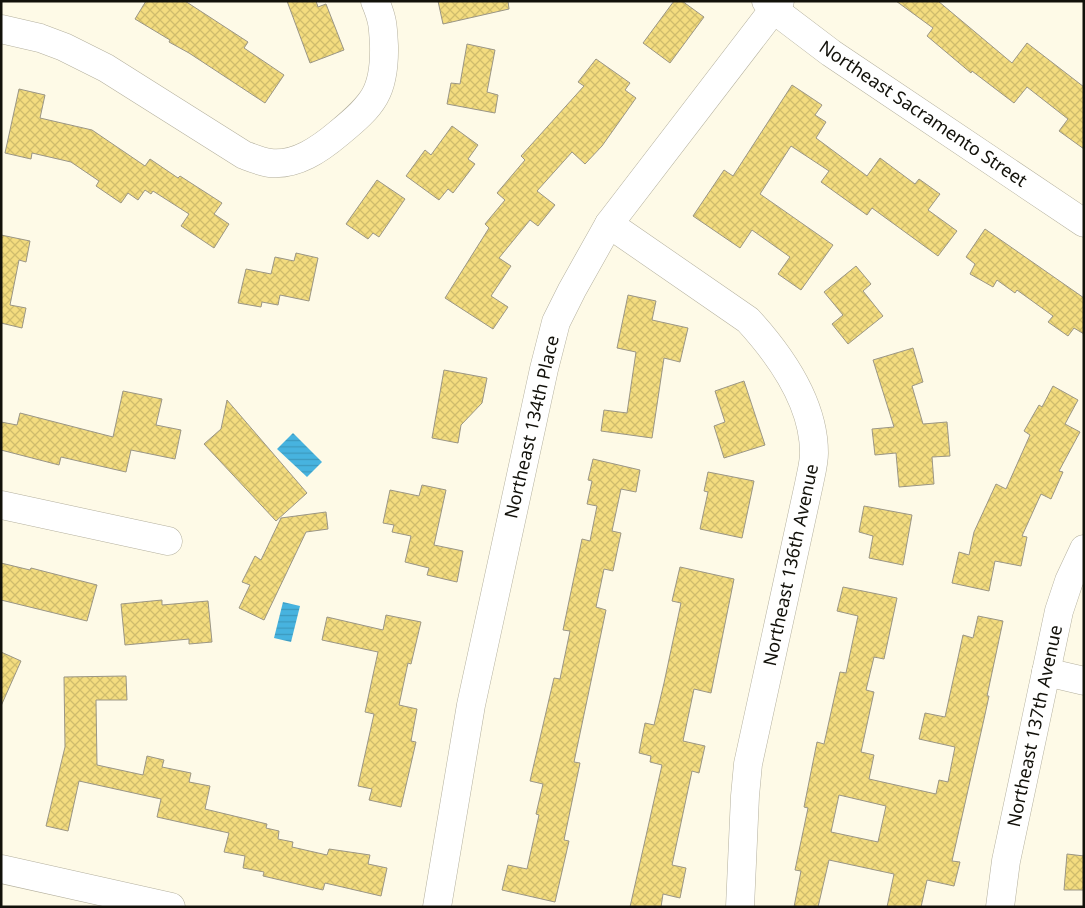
<svg xmlns="http://www.w3.org/2000/svg" width="1085" height="908" font-family="'Noto Sans',sans-serif">
  <style>
    .water { fill: url(#water-rules) }
    .building { fill: url(#building-cross-hatch); stroke: #9b9685; fill-rule: evenodd }
    .lines { fill: none; stroke-linecap: round; stroke-linejoin: round }
    .minor-casing { stroke: #b4b09e; stroke-width: 29 }
    .minor { stroke: #fff; stroke-width: 28 }
    .labels { text-anchor: middle; stroke-width: 5; stroke-linejoin: round; paint-order: stroke }
    .street-label { font-size: 18px; fill: #12110a; stroke: #fff }
  </style>
  <defs>
    <pattern id="water-rules" width="6" height="5" patternUnits="userSpaceOnUse" patternTransform="scale(1.25)"><rect width="6" height="5" fill="#47b3df"/><path d="M0 2.5h6" fill="none" stroke="#3d99be"/></pattern>
    <pattern id="building-cross-hatch" width="8" height="8" patternUnits="userSpaceOnUse" patternTransform="scale(1.25)"><rect width="8" height="8" fill="#f3dc7f"/><path d="M0 0l8 8M0 8l8-8" fill="none" stroke="#cfbc6c"/></pattern>
  </defs>
  <rect width="100%" height="100%" fill="#fefae7"/>
  <g class="water">
    <path d="M293 433 322 462 307 477 277 449Z"/>
    <path d="M283 602 300 606 291 642 274 638Z"/>
  </g>
  <g class="building">
    <path d="M146 1H185L248 42 244 48 284 75 265 103 189 53 169 42 170 40 135 19Z"/>
    <path d="M287 1H316L318 7 326 4 344 50 310 63Z"/>
    <path d="M438 1H508L509 9 443 24Z"/>
    <path d="M674 1H682L704 17 670 63 643 43Z"/>
    <path d="M896 1H938L1012 63 1027 43 1084 87V149L1059 131 1068 119 1027 87 1014 103 972 71 971 73 927 36 933 28Z"/>
    <path d="M467 44 495 50 487 92 498 95 495 113 447 104 451 83 460 84Z"/>
    <path d="M596 59 630 83 625 90 636 98 602 146 585 164 572 152 537 191 555 205 538 226 530 220 499 258 511 266 491 296 508 307 493 329 445 298 489 228 485 224 505 200 497 193 525 160 521 156 584 86 578 82Z"/>
    <path d="M792 85 822 105 815 115 826 122 816 138 867 176 880 158 915 184 919 179 940 194 928 210 957 231 938 256 872 208 867 215 821 182 829 171 791 146 760 194 833 245 801 290 778 274 790 257 752 230 740 248 693 216 724 170 733 176Z"/>
    <path d="M19 89 45 95 40 118 92 130 145 166 150 159 178 178 180 176 222 203 214 214 229 224 214 248 181 226 189 214 153 191 151 194 145 190 138 200 128 193 121 203 96 186 99 181 71 162 32 153 31 159 5 153Z"/>
    <path d="M452 126 478 145 468 159 475 164 453 193 448 189 439 200 406 176 425 150 431 155Z"/>
    <path d="M377 180 405 199 379 237 373 233 368 239 346 224Z"/>
    <path d="M985 229 1084 298V334L1074 328 1068 336 1048 322 1053 316 1017 290 1015 293 997 280 993 287 970 274 975 264 966 257Z"/>
    <path d="M1 235 30 241 26 262 19 260 10 305 26 308 22 328 1 323Z"/>
    <path d="M296 253 318 258 309 301 280 295 278 305 262 302 261 307 238 303 246 269 271 274 275 257 294 261Z"/>
    <path d="M856 266 871 284 863 291 883 316 848 344 832 324 843 315 824 292Z"/>
    <path d="M628 295 656 301 652 320 688 328 680 362 664 358 652 438 601 431 604 410 627 413 636 352 617 348Z"/>
    <path d="M913 348 923 382 912 386 923 424 947 422 950 456 932 457 934 484 899 487 896 453 875 455 872 429 894 427 873 360Z"/>
    <path d="M444 370 487 378 482 403 461 425 458 443 432 438Z"/>
    <path d="M744 381 765 445 724 458 714 426 725 422 715 391Z"/>
    <path d="M1053 386 1078 400 1065 424 1080 432 1059 471 1063 472 1051 499 1041 494 1022 536 1027 537 1021 566 995 561 989 591 952 583 959 552 969 555 974 532 996 484 1006 489 1030 435 1024 431 1039 405 1042 407Z"/>
    <path d="M123 391 162 399 156 425 181 430 175 459 131 450 126 472 61 457 59 465 1 450V422L17 425 20 413 113 437Z"/>
    <path d="M227 400 307 493 276 521 204 444 221 429Z"/>
    <path d="M593 459 640 470 636 492 621 489 612 531 621 533 613 571 604 569 596 607 606 610 574 762 580 763 564 840 569 841 555 902 502 890 508 865 527 869 539 815 536 814 543 784 530 781 554 678 560 679 570 631 563 630 582 539 590 541 597 506 587 504 592 481 588 480Z"/>
    <path d="M708 472 754 481 742 538 700 529 708 492 704 491Z"/>
    <path d="M422 485 446 490 434 545 463 551 457 582 427 575 429 568 405 562 411 536 392 532 394 525 383 523 390 490 419 496Z"/>
    <path d="M864 506 912 515 903 565 869 558 873 536 859 532Z"/>
    <path d="M326 512 328 529 306 532 264 620 239 608 250 585 242 582 255 556 261 560 281 518Z"/>
    <path d="M1 563 30 570 31 568 97 585 87 621 1 600Z"/>
    <path d="M680 567 734 579 711 693 694 689 683 741 705 746 699 773 692 771 672 865 686 868 680 898 663 894 661 907H630L662 765 650 762 651 756 639 753 645 723 654 725 664 683 681 603 672 601Z"/>
    <path d="M843 587 897 598 884 659 874 657 866 690 874 692 861 752 874 755 869 779 936 794 939 780 948 782 955 747 919 739 925 713 945 717 963 635 973 638 978 616 1003 621 987 696H989L984 719 952 861 960 862 954 886 927 880 921 907H887L894 874 829 860 818 907H794L801 871 795 870 808 808 804 807 817 742 824 744 840 672 846 673 858 616 837 611ZM839 795 886 806 878 842 831 832Z"/>
    <path d="M162 600V605L208 601 212 642 189 644V639L125 645 121 604Z"/>
    <path d="M386 615 421 622 411 664 408 663 399 705 417 709 411 741 416 742 401 807 369 800 372 789 358 786 374 714 365 712 378 652 322 640 327 617 383 630Z"/>
    <path d="M1 652 21 661 1 706Z"/>
    <path d="M126 676 127 700H96L97 765 143 775 147 756 164 760 162 767 191 773 189 782 210 786 205 809 267 824 266 828 279 831 278 839 293 842 292 847 327 855 329 849 370 855 368 864 387 868 381 896 325 883 323 890 263 876 264 872 243 868 245 856 224 852 229 833 157 817 161 799 79 781 68 831 46 826 65 747 64 677Z"/>
    <path d="M1067 854 1084 856V890H1064Z"/>
  </g>
  <g class="lines">
    <g class="minor-casing">
      <g id="minor">
        <path d="M766 1 773 9 831 53 1084 223"/>
        <path d="M1 29 40 38 64 47 106 68 244 155C252 158 262 162 270 163 296 166 320 149 339 133 373 105 385 92 384 46 383 26 383 20 375 1"/>
        <path d="M609 224 748 320C780 355 814 402 814 453 814 463 811 474 809 484L748 764 745 796 740 907"/>
        <path d="M1 505 168 541"/>
        <path d="M1046 672 1084 681"/>
        <path d="M1 869 171 907"/>
        <path d="M437 907 471 705 544 369 556 322 572 290 609 224 780 1"/>
        <path d="M1000 907 1006 861 1059 611 1069 581 1084 549"/>
      </g>
    </g>
    <use href="#minor" class="minor"/>
  </g>
  <g class="labels">
    <g class="street-label">
      <text transform="translate(923 114) rotate(34)" y="6">Northeast Sacramento Street</text>
      <text transform="translate(532 427) rotate(-77)" y="6">Northeast 134th Place</text>
      <text transform="translate(791 565) rotate(-78)" y="6">Northeast 136th Avenue</text>
      <text transform="translate(1035 726) rotate(-78)" y="6">Northeast 137th Avenue</text>
    </g>
  </g>
  <rect width="1085" height="908" fill="none" stroke="#12110a" stroke-width="5"/>
</svg>
